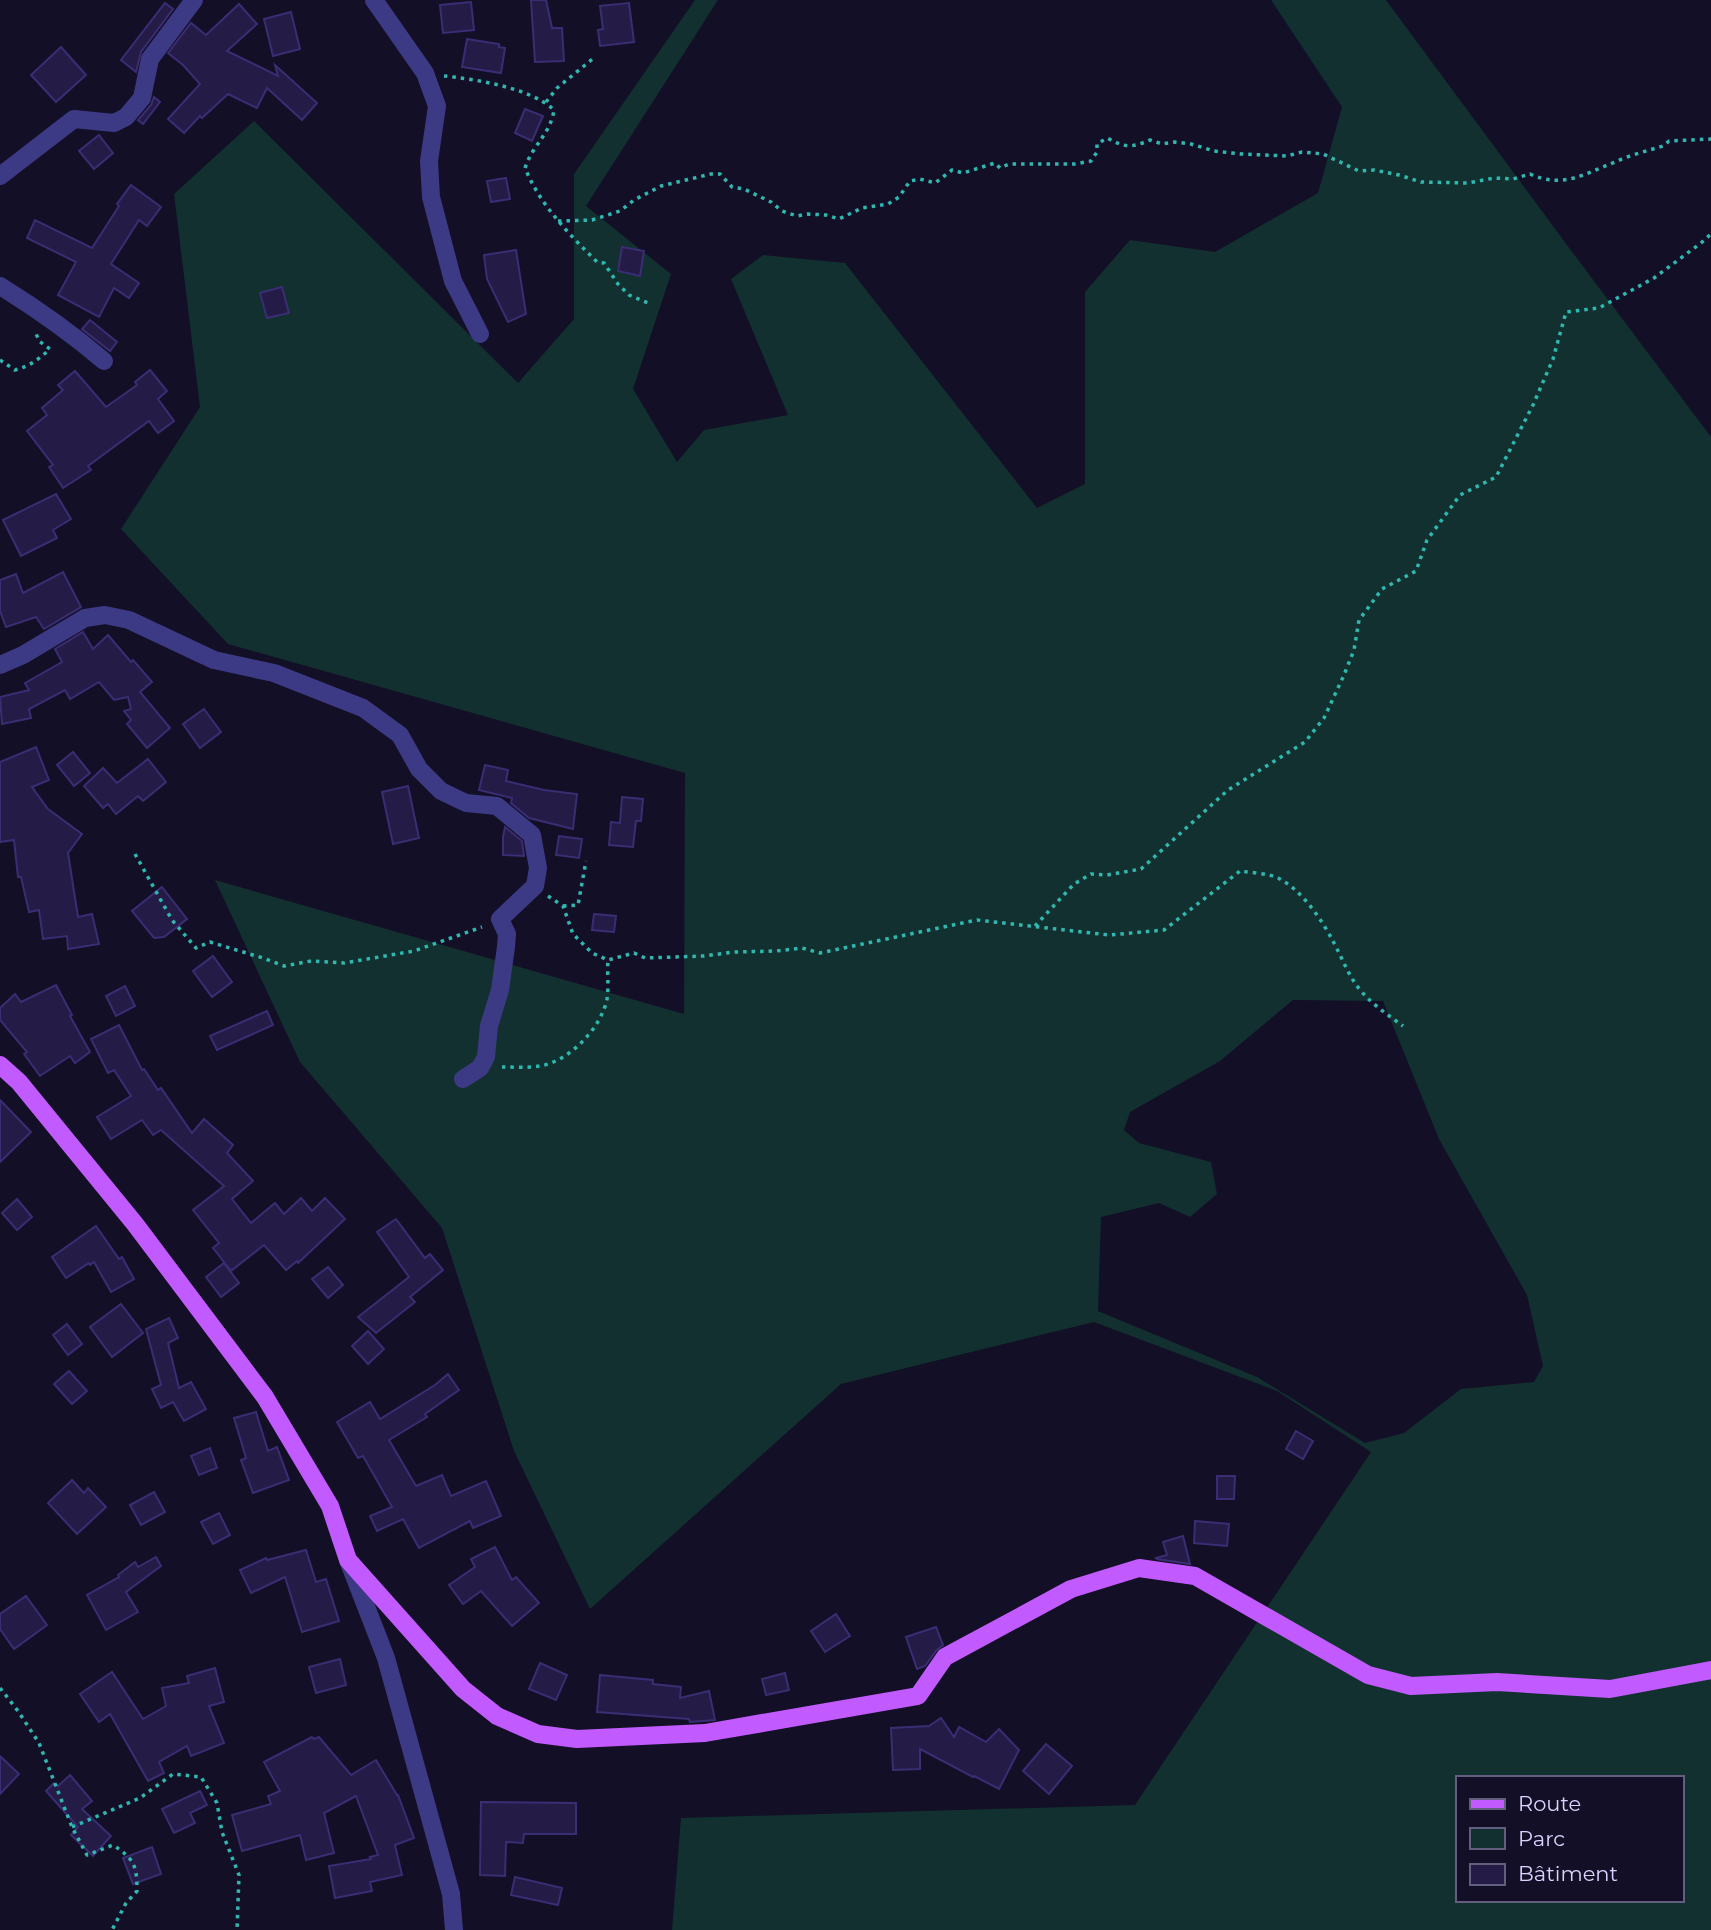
<svg xmlns="http://www.w3.org/2000/svg" width="1711" height="1930" font-family="Montserrat,sans-serif">
  <style>
    .green { fill: #12302f; fill-rule: evenodd }
    .building { fill: #241b47; stroke: #3b2d73; stroke-width: 2 }
    .lines { fill: none; stroke-linecap: round; stroke-linejoin: round }
    .path { stroke: #2fb8b0; stroke-width: 3.5; stroke-dasharray: 3.5 5; stroke-linecap: butt }
    .minor { stroke: #3d3a85; stroke-width: 18 }
    .major { stroke: #c25bff; stroke-width: 18 }
  </style>
  <rect width="100%" height="100%" fill="#130f26"/>
  <path class="green" d="M695 0H718L586 206 671 274 633 389 677 462 704 430 788 415 731 279 763 255 845 263 1037 508 1085 484V292L1130 240 1215 252 1318 193 1342 107 1271 0H1386L1564 241 1711 437V1930H672L681 1818 1135 1805 1371 1452 1277 1391 1094 1322 841 1384 590 1609 514 1451 442 1228 300 1062 215 880 684 1014 685 773 228 644 121 529 200 407 174 194 254 121 518 383 574 319V174ZM1293 1000 1383 1001 1439 1139 1527 1295 1543 1366 1534 1382 1461 1389 1404 1433 1365 1443 1257 1377 1098 1311 1101 1217 1159 1203 1190 1217 1217 1194 1211 1162 1139 1143 1124 1130 1130 1112 1220 1061ZM1457 1778H1681V1900H1457Z"/>
  <g class="building">
    <path d="M531 0H546L552 28H562L564 61 535 62Z"/>
    <path d="M471 2 474 30 443 33 440 5Z"/>
    <path d="M165 3 173 9 141 52 136 72 121 60Z"/>
    <path d="M629 3 634 42 600 46 598 30 603 29 600 6Z"/>
    <path d="M239 4 257 24 227 51 278 76 275 65 317 103 302 120 267 88 257 108 228 94 202 118 200 116 184 133 168 119 200 84 183 65 168 53 191 23 206 35Z"/>
    <path d="M291 12 300 49 273 56 264 19Z"/>
    <path d="M467 39 499 44V47L505 48 501 73 462 67Z"/>
    <path d="M61 47 86 75 56 102 31 75Z"/>
    <path d="M154 97 160 102 143 124 138 120 151 105Z"/>
    <path d="M525 109 543 116 532 141 515 133Z"/>
    <path d="M99 135 113 153 94 169 79 151Z"/>
    <path d="M506 178 510 199 491 202 487 181Z"/>
    <path d="M131 185 161 207 147 226 139 220 111 264 139 283 129 298 114 288 99 317 58 295 76 262 27 238 35 220 92 248 119 206 117 204Z"/>
    <path d="M622 247 644 251 640 276 618 271Z"/>
    <path d="M516 250 526 314 508 322 487 279 484 255Z"/>
    <path d="M282 287 289 313 267 318 260 293Z"/>
    <path d="M90 320 117 342 110 351 82 329Z"/>
    <path d="M150 370 167 391 158 399 174 421 158 433 149 421 88 466 91 470 63 488 49 467 53 465 27 431 47 415 42 408 63 390 58 385 75 371 106 407 137 385 135 382Z"/>
    <path d="M56 494 71 519 53 530 57 538 21 556 3 520Z"/>
    <path d="M63 572 81 607 44 629 36 617 6 627 0 611V580L16 574 23 593Z"/>
    <path d="M83 632 93 649 108 635 131 662 133 660 152 682 140 692 170 728 147 748 127 724 131 720 124 711 131 709 128 697 114 700 99 682 70 699 65 690 29 709 31 718 2 724 0 697 29 690 25 683 62 662 55 649Z"/>
    <path d="M204 709 221 732 200 748 183 724Z"/>
    <path d="M36 747 49 780 32 787 48 809 82 834 68 853 78 917 92 914 99 944 68 949 67 936 43 939 39 910 29 912 21 877H18L14 840 0 842V762Z"/>
    <path d="M73 752 90 773 74 786 57 765Z"/>
    <path d="M148 759 166 782 143 801 138 796 116 814 108 804 103 808 84 786 103 768 117 783Z"/>
    <path d="M485 765 508 770 506 781 544 790 577 794 573 829 529 818 511 803 512 798 479 790Z"/>
    <path d="M408 786 419 838 393 844 382 792Z"/>
    <path d="M622 797 643 799 641 821H636L633 847 609 845 611 822 620 823Z"/>
    <path d="M505 827 522 841 524 856 503 855V837Z"/>
    <path d="M559 836 582 839 579 858 556 855Z"/>
    <path d="M162 887 187 919 164 937 154 938 132 911Z"/>
    <path d="M594 914 616 916 614 932 592 930Z"/>
    <path d="M213 956 232 982 212 997 193 971Z"/>
    <path d="M56 985 72 1015 70 1016 90 1052 75 1063 70 1056 40 1076 24 1054 27 1052 0 1020V1008L15 994 21 1002Z"/>
    <path d="M125 986 135 1006 116 1016 106 996Z"/>
    <path d="M267 1011 273 1025 217 1050 210 1036Z"/>
    <path d="M119 1025 142 1070 144 1069 158 1090 161 1088 192 1133 204 1119 233 1145 227 1153 253 1181 232 1199 251 1223 275 1203 284 1214 301 1198 312 1211 325 1198 345 1219 298 1263 297 1261 286 1270 264 1245 231 1271 213 1248 219 1243 193 1210 224 1186 161 1130 153 1135 142 1120 111 1139 97 1117 131 1096 114 1070 108 1073 91 1039Z"/>
    <path d="M0 1100 31 1132 0 1162Z"/>
    <path d="M17 1199 32 1217 17 1230 2 1213Z"/>
    <path d="M396 1219 425 1258 430 1254 443 1270 410 1297 415 1302 376 1333 358 1317 409 1277 377 1232Z"/>
    <path d="M96 1226 119 1259 122 1257 134 1279 111 1292 94 1262 90 1265 89 1263 66 1278 52 1257Z"/>
    <path d="M224 1263 239 1283 221 1297 206 1277Z"/>
    <path d="M328 1267 343 1285 328 1298 312 1279Z"/>
    <path d="M121 1304 143 1333 112 1357 90 1327Z"/>
    <path d="M169 1318 178 1338 168 1343 179 1388 191 1382 206 1409 184 1421 173 1402 161 1408 152 1389 161 1385 146 1329Z"/>
    <path d="M67 1324 82 1344 68 1355 53 1335Z"/>
    <path d="M368 1331 384 1349 368 1364 352 1346Z"/>
    <path d="M69 1371 87 1391 72 1404 54 1384Z"/>
    <path d="M448 1374 459 1390 425 1414 427 1417 389 1440 416 1486 442 1475 451 1496 486 1481 501 1516 473 1528 470 1521 419 1548 403 1519 377 1531 370 1516 392 1507 363 1456 358 1458 337 1422 370 1402 380 1419 435 1385Z"/>
    <path d="M256 1412 268 1451 277 1447 289 1480 253 1493 241 1460 246 1458 234 1418Z"/>
    <path d="M1296 1431 1313 1441 1303 1459 1286 1449Z"/>
    <path d="M210 1448 217 1468 199 1475 191 1456Z"/>
    <path d="M1217 1476H1235L1234 1499H1217Z"/>
    <path d="M72 1480 84 1493 88 1488 106 1507 77 1534 48 1503Z"/>
    <path d="M154 1492 165 1512 141 1525 130 1505Z"/>
    <path d="M219 1513 230 1535 213 1544 201 1522Z"/>
    <path d="M1195 1521 1229 1524 1227 1546 1194 1543Z"/>
    <path d="M1183 1536 1190 1564 1157 1559 1156 1558 1167 1555 1163 1542Z"/>
    <path d="M495 1547 512 1580 516 1577 539 1603 512 1626 481 1591 463 1604 449 1585 475 1567 471 1559Z"/>
    <path d="M306 1550 316 1582 326 1579 339 1621 302 1632 285 1577 251 1593 240 1570 266 1558 267 1560Z"/>
    <path d="M156 1557 161 1566 126 1592 138 1612 106 1630 87 1595 119 1577 118 1575 135 1562 138 1567Z"/>
    <path d="M26 1596 47 1625 14 1649 0 1629V1614Z"/>
    <path d="M836 1614 850 1636 825 1652 811 1631Z"/>
    <path d="M936 1627 943 1645 936 1651 925 1666 917 1669 906 1637Z"/>
    <path d="M340 1659 346 1685 316 1693 309 1667Z"/>
    <path d="M540 1663 567 1675 556 1700 529 1689Z"/>
    <path d="M215 1668 224 1702 209 1706 224 1743 191 1756 187 1746 159 1762 164 1773 148 1781 110 1714 99 1722 80 1694 112 1672 143 1719 166 1706 162 1688 189 1683 187 1676Z"/>
    <path d="M785 1673 789 1690 766 1695 762 1679Z"/>
    <path d="M600 1675 653 1680V1684L681 1687 680 1698 709 1691 715 1720 690 1722 689 1719 597 1712Z"/>
    <path d="M941 1718 954 1737 959 1727 986 1742 999 1729 1019 1750 999 1789 974 1776 973 1777 920 1749V1769L893 1770 891 1728 929 1726Z"/>
    <path d="M312 1737 314 1739 319 1737 351 1775 376 1760 397 1795H398L414 1838 395 1845 402 1875 370 1882 372 1891 335 1898 329 1866 371 1859 370 1857 378 1855 356 1796 324 1813 334 1853 306 1860 300 1835 242 1851 232 1815 271 1804 268 1796 280 1791 264 1762Z"/>
    <path d="M1046 1744 1072 1766 1049 1794 1023 1771Z"/>
    <path d="M0 1756 19 1774 0 1794Z"/>
    <path d="M70 1775 92 1801 82 1809 111 1836 93 1856 71 1835 78 1827 46 1791 54 1783 58 1786Z"/>
    <path d="M200 1791 207 1805 190 1813 195 1823 174 1833 162 1809Z"/>
    <path d="M481 1802 576 1803V1834H524L523 1843 506 1842 505 1876 480 1875Z"/>
    <path d="M152 1847 161 1874 133 1884 123 1858Z"/>
    <path d="M515 1877 562 1888 558 1905 511 1895Z"/>
  </g>
  <g class="lines">
    <g class="path">
      <path d="M444 76C475 79 531 88 554 110 550 135 533 144 525 168 540 205 569 234 597 262L604 263 618 284 629 295 648 303"/>
      <path d="M546 102 557 88 595 57"/>
      <path d="M558 221 592 220 620 211 634 200 661 186 711 174H720L732 187 744 189 771 202 782 211 797 216 808 214 826 215 839 219 862 208 888 204 899 197 910 181 920 179 935 183 952 170 963 173 995 163 1000 168 1009 164H1075L1091 161 1097 152V144L1107 138C1126 148 1131 148 1150 140L1162 144 1175 142 1191 144 1214 151 1241 154 1287 156 1302 152 1323 154 1359 171 1374 170 1399 175 1421 182 1468 183 1494 178 1513 179 1530 174C1563 189 1584 174 1615 162 1630 155 1647 151 1663 146L1669 141 1711 139"/>
      <path d="M0 360 15 370C30 366 39 359 50 349L39 341 35 331"/>
      <path d="M135 854 172 920 196 948 210 942 263 958 284 966 311 961 344 963 414 951 482 927"/>
      <path d="M548 896 563 906 573 934 592 953 608 960 634 953 645 958 704 956 734 952 776 951 802 948 820 953 977 920 1109 935 1164 930 1240 871C1252 873 1267 873 1278 878 1302 890 1322 920 1334 943 1343 960 1349 977 1361 991 1373 1005 1388 1015 1403 1026"/>
      <path d="M563 906 578 905 586 861"/>
      <path d="M1035 926 1074 884 1091 874 1107 875 1141 869 1228 790 1305 742 1324 718 1344 675 1354 650 1359 620 1382 589 1416 571 1427 540 1460 495 1496 477 1533 405 1553 359 1566 312 1599 308 1654 278 1701 243 1711 234"/>
      <path d="M502 1067C514 1067 528 1068 540 1066 570 1061 601 1028 607 999 609 987 607 972 608 960"/>
      <path d="M0 1688 18 1711 39 1743 72 1827 87 1855 113 1845C134 1859 137 1865 137 1891L126 1903 112 1930"/>
      <path d="M72 1827 140 1798 173 1774 201 1777 217 1803 222 1832 239 1875 237 1930"/>
    </g>
    <g class="minor">
      <path d="M374 0 425 73 437 106 429 161 431 197 453 281 480 334"/>
      <path d="M0 176 74 119 114 123 126 117 142 98 150 59 194 0"/>
      <path d="M0 286C37 309 71 333 104 361"/>
      <path d="M0 665 23 655 85 618 105 615 129 620 214 660 274 673 363 708 400 735 419 769 441 791 466 803 497 806 532 835 538 868 535 886 500 919 507 934 506 947 500 990 489 1026 486 1057 480 1068 463 1079"/>
      <path d="M348 1560 386 1658 451 1894 454 1930"/>
    </g>
    <path class="major" d="M0 1065 19 1082 135 1224 265 1397 330 1506 348 1560 463 1689 497 1716 538 1734 577 1739 705 1733 918 1696 945 1657 1071 1589 1139 1568 1195 1576 1368 1675 1411 1686 1497 1682 1610 1689 1711 1670"/>
  </g>
  <rect x="1456" y="1776" width="228" height="126" fill="#130f26" stroke="#625e7d" stroke-width="2"/>
  <rect x="1470" y="1799" width="35" height="10" fill="#c25bff" stroke="#625e7d" stroke-width="2"/>
  <text x="1518" y="1811" font-size="21" fill="#d9d4ff">Route</text>
  <rect x="1470" y="1828" width="35" height="21" fill="#12302f" stroke="#625e7d" stroke-width="2"/>
  <text x="1518" y="1846" font-size="21" fill="#d9d4ff">Parc</text>
  <rect x="1470" y="1864" width="35" height="21" fill="#241b47" stroke="#625e7d" stroke-width="2"/>
  <text x="1518" y="1881" font-size="21" fill="#d9d4ff">Bâtiment</text>
</svg>
